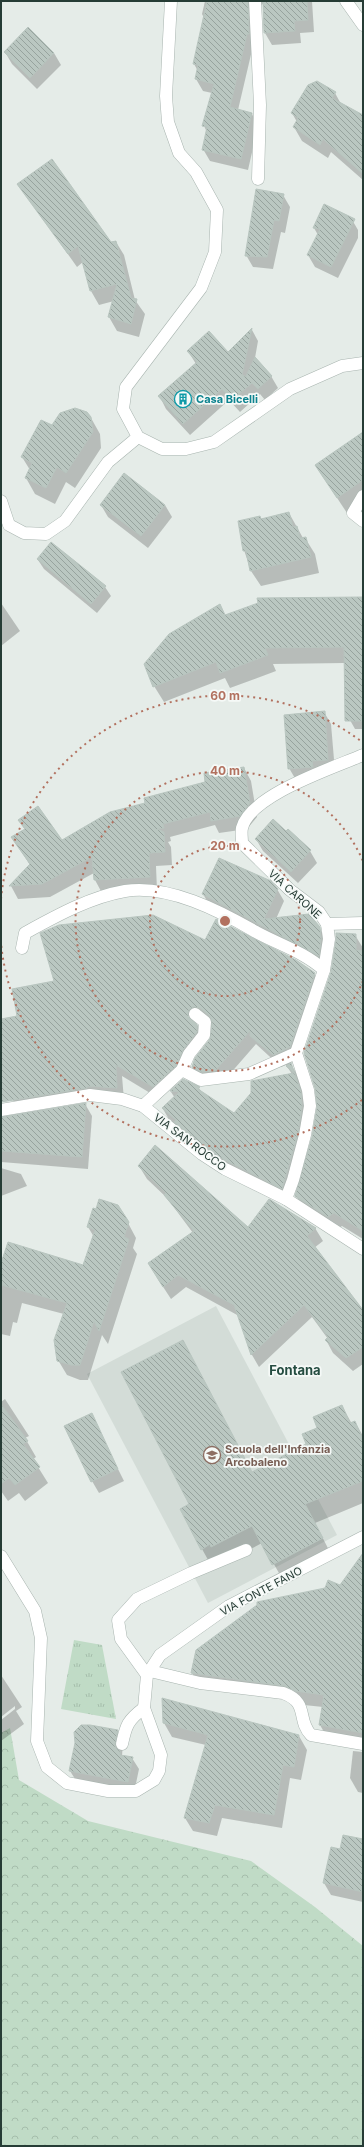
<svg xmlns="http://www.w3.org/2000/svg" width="364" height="2147" font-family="Inter,sans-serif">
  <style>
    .built { fill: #d3dcd7 }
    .forest { fill: url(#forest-crowns) }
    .park { fill: url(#park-tufts) }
    .shadow { fill: #0003 }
    .building { fill: url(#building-back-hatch); stroke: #b8c5bf }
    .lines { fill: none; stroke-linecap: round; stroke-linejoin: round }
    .minor-casing { stroke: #a8b4af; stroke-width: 13 }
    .minor { stroke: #fff; stroke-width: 12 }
    .ring { fill: none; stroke: #b2715f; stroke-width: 2; stroke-dasharray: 2 4 }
    .labels { text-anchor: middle; stroke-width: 3.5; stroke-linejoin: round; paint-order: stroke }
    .culture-label { font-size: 11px; font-weight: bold; fill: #0d838f; stroke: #f5f9f7; text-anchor: start }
    .street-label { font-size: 11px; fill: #263c35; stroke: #f5f9f7 }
    .education-label { font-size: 11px; font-weight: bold; fill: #785e54; stroke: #f5f9f7; text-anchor: start }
    .quarter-label { font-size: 13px; font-weight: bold; fill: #244c40; stroke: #f5f9f7 }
    .centre { fill: #b2715f; stroke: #f5f9f7; stroke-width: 2 }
    .ring-label { font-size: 12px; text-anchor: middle; font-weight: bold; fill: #b2715f; stroke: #f5f9f7; stroke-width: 3.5; stroke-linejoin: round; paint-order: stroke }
  </style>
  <defs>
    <pattern id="forest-crowns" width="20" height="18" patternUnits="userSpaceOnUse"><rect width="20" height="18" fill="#c0dbc6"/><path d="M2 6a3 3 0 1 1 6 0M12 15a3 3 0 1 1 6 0" fill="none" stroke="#a5bdab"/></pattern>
    <pattern id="park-tufts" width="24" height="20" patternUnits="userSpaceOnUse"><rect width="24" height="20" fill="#c0dbc6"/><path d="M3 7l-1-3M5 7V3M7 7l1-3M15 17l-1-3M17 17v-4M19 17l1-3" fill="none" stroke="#a5bdab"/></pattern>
    <pattern id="building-back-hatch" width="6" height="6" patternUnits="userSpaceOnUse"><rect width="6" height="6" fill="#bac7c1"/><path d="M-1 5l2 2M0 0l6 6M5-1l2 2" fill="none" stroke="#97a39e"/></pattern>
  </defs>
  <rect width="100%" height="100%" fill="#e5ece8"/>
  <path class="built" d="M216 1306 337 1535 208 1603 87 1374Z"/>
  <path class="forest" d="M10 1728 19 1780 88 1821 251 1861 315 1907 363 1946V2146H1V1733Z"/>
  <path class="park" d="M74 1640 102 1645 116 1719 61 1709Z"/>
  <g class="shadow">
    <path d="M205 1H312L314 32 300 33 301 43 272 45 265 33 263 4 254 10 253 46 238 110 252 114 258 126 248 170 210 161 203 149 207 132 204 126 212 93 203 91 196 79 198 71 194 64 204 18 202 14Z"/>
    <path d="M28 29 54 53 61 65 37 89 12 64 5 52Z"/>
    <path d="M335 93 341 104 363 116V180L331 152 328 158 302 141 294 127 297 122 292 113Z"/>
    <path d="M19 185 111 243 116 242 124 255 135 300 145 314 139 337 117 331 109 317 114 301 99 305 91 291 83 262 77 267Z"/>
    <path d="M283 195 290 207 285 233 281 232 273 269 253 267 246 255Z"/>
    <path d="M351 218 358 230V238L338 278 315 267 308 255 318 235 314 228Z"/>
    <path d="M252 330 258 341 255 358 271 376 278 388 265 400 260 394 240 412 229 400 190 435 166 409 160 397 196 364 188 351 228 353Z"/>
    <path d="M91 418 100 434 101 448 75 488 66 482 55 504 35 494 26 478 30 470 22 457 52 427Z"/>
    <path d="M363 436V502L347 513 316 466Z"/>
    <path d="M101 505H165L172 517 148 548 108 517Z"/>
    <path d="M289 513 303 538H305L315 554 319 573 261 586 251 571 244 550 261 519Z"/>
    <path d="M38 560 105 587 111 596 97 613 44 569Z"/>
    <path d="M363 598V729H355L346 713 345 663 273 664 276 671 230 688 225 678 164 702 154 686 226 616Z"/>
    <path d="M1 603 20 631 1 646Z"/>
    <path d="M324 712 331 724 335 771 296 780 289 768Z"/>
    <path d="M244 768 251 781 257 817 247 829 219 833 215 825 170 837 171 841 168 842 171 847 172 865 156 866 157 890 102 893 95 880 94 873 50 897 18 899 11 886 30 865 12 837 25 830 20 820 61 841 146 804Z"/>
    <path d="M288 830 310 851 317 863 298 883 263 851 256 839 286 832Z"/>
    <path d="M277 889 284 901 276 919 319 927 326 940 325 967 210 906 203 894Z"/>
    <path d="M355 935 363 948V1239L342 1226 336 1230 304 1209 296 1196 313 1137Z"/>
    <path d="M206 941 314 973 322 986 297 1060 290 1063 298 1076 307 1105 289 1200 231 1170 170 1121 163 1109 175 1098 171 1092 183 1080 199 1088 203 1094 235 1115 292 1074 286 1065 281 1067 256 1044 222 1083 200 1079 193 1067 211 1040 213 1025 208 1020 200 1019 196 1022 204 1039 183 1078 160 1099 122 1076 124 1100 94 1098 20 1113 13 1100 1 1101V1020L19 1016 55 981Z"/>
    <path d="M85 1104 92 1116 88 1169 1 1162V1137Z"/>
    <path d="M139 1166 248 1228H315L323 1241 314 1248 363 1312V1364L353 1371 333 1353 326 1340 328 1339 312 1317 259 1367 252 1355 239 1316 186 1287 171 1299 156 1276 193 1233 167 1198 147 1179Z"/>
    <path d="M1 1168 21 1174 27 1186 1 1196Z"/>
    <path d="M128 1223 136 1238 133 1248 137 1254 108 1344 102 1335 88 1380H80L67 1375 58 1360 64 1314 22 1303 17 1323 13 1322 10 1336 1 1334V1266L84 1267 94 1237 88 1227Z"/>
    <path d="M5 1399 29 1436 25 1438 36 1457 33 1459 48 1483 25 1501 19 1493 8 1501 1 1491V1402Z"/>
    <path d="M342 1406 352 1424 355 1422 363 1436V1503L315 1523 332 1556 284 1582 262 1543 222 1564 212 1567 202 1549 252 1473 308 1445 319 1429Z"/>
    <path d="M91 1415 124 1481 99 1493 92 1481Z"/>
    <path d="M363 1555V1748L328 1739 320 1725 323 1707 304 1705 293 1700 201 1687 192 1673 341 1586Z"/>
    <path d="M1 1675 22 1707 16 1711 24 1724 1 1741V1720L15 1709V1706L1 1717Z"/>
    <path d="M163 1699 299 1736 307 1750 301 1780 290 1778 282 1828 222 1818 217 1836 193 1831 185 1818 206 1745 172 1737 164 1723Z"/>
    <path d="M117 1731 123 1742 122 1756 132 1758 139 1769 134 1793 77 1782 70 1771Z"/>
    <path d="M353 1751 363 1752V1793L358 1792 350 1778Z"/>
    <path d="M363 1840V1902L331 1895 324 1883 341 1851Z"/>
  </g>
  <g class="building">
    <path d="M207 1H248L249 34H247L230 107 252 113 241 159 202 150 207 127 202 126 214 84 195 79 198 65 193 64Z"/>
    <path d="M263 1H307L308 20 294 21 295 31 264 33Z"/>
    <path d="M28 27 54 53 30 78 4 52Z"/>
    <path d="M317 81 336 92 332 98 363 115V174L323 139 320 145 293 127 298 118 291 113 308 85Z"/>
    <path d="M52 159 111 242 116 241 131 298 137 299 131 324 108 317 117 284 90 291 78 246 68 254 17 184Z"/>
    <path d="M256 189 284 194 279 221 274 220 267 257 245 256Z"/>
    <path d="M324 204 355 219 331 267 307 255 320 229 313 228Z"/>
    <path d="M252 328 242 375 247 377 246 376 255 357 272 376 258 389 252 383 232 400 222 389 183 424 158 396 197 362 187 351 209 331 228 352Z"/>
    <path d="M75 408 87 412 91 417 93 432 66 473 57 467 46 488 25 478 32 463 21 457 41 420 52 425 60 413Z"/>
    <path d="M363 432V480L337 498 315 465Z"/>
    <path d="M124 473 165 505 141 536 100 505Z"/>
    <path d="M289 512 293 527 297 526 300 538 306 537 311 557 250 571 246 551H243L238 521 260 516 261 519Z"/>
    <path d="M51 542 106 586 91 604 37 559Z"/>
    <path d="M363 597V721H345L344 647 265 648 268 655 220 673 216 662 153 687 144 664 169 634 220 604 225 615 258 603 257 598Z"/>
    <path d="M325 711 328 760 312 761 313 767 288 769 284 715Z"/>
    <path d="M244 767 250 803 240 816 211 821 210 812 163 824 164 828 157 829 164 832 165 852 149 853 150 877 94 880 92 857 42 884 9 886 30 864 11 837 25 829 18 820 38 806 62 840 110 812 145 803 144 798 205 782 204 773Z"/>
    <path d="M273 819 286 831 288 829 311 850 291 872 255 839Z"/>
    <path d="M219 858 271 881 278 889 264 919 309 914 320 927 321 939 319 956 202 894Z"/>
    <path d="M153 915 205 940 216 919 296 960 315 973 290 1047 273 1055 250 1036V1031L215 1071 202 1072 192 1067 195 1058 210 1039 212 1022 210 1016 200 1008 193 1007 189 1010 188 1016 197 1025V1032L183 1050 176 1066 153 1087 116 1065 117 1088 87 1086V1088L1 1102V1019L17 1016 12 989 54 981 40 933 59 925Z"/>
    <path d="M336 933 356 934V950L363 951V1231L334 1213 328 1217 295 1196 312 1137 317 1107 315 1088 304 1053 331 972 336 940Z"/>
    <path d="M291 1063 301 1092 302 1106 298 1133 282 1189 223 1159 206 1148 174 1122 176 1120 162 1108 179 1092 170 1091 183 1079 200 1087 198 1089 234 1113 251 1093V1081L294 1073 286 1066Z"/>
    <path d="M86 1103 82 1157 1 1151V1117Z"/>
    <path d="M155 1145 248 1227 269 1199 316 1228 307 1236 363 1310V1347L346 1358 325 1340 328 1337 304 1305 251 1355 234 1305 178 1275 163 1287 148 1263 194 1231 164 1195 166 1193 138 1166Z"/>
    <path d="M99 1199 118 1205 129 1222 124 1237 129 1239 99 1331 94 1321 80 1365H71L57 1361 54 1340 67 1303 1 1285V1263L8 1242 83 1265 95 1230 87 1227 93 1208 96 1209Z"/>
    <path d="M183 1340 252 1472 306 1444 302 1434 317 1428 313 1417 342 1405 350 1423 355 1421 363 1440V1481L305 1504 323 1538 272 1565 252 1526 211 1547 210 1544 201 1550 180 1509 189 1504 121 1372Z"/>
    <path d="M1 1404 28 1441 23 1444 40 1467 15 1485 9 1478 1 1484Z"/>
    <path d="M92 1413 118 1469 91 1482 64 1426Z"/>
    <path d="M363 1553V1733L319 1725 324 1695 295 1691 284 1686 191 1673 196 1650 257 1605V1602L325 1588 328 1580 340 1585Z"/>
    <path d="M162 1698 299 1735 294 1767 283 1765 274 1815 215 1805 209 1823 184 1818 208 1735 163 1723Z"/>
    <path d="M81 1725H90L118 1730 115 1747 120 1751V1755L133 1757 128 1782 69 1771 75 1743 74 1732Z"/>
    <path d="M343 1835 363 1839V1892L323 1883 331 1847 340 1849Z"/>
  </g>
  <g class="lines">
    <g class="minor-casing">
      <g id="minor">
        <path d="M171 1 166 96 168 122 179 153 196 172 217 210 215 252 201 288 126 387 123 409 138 437 162 449H186L214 442 290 389 342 366 363 363"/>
        <path d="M255 1 260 105 258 179"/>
        <path d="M346 1 363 25"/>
        <path d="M363 496 353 513 363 521"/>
        <path d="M1 501 9 525 24 533 46 534 65 521 108 462 138 437"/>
        <path d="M327 924 363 923"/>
        <path d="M22 948 25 933C56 916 90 897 125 891 168 884 220 911 256 932 280 945 304 952 324 970"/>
        <path d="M182 1070 189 1054 204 1035 205 1022 195 1014"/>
        <path d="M143 1106 182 1070 201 1080 249 1074 296 1053"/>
        <path d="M1 1110 90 1095 122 1099 143 1106 202 1154 225 1169 286 1199 363 1249"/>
        <path d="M286 1199 293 1180 305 1135 310 1106 308 1090 296 1053 324 970 329 939 327 924 319 912 290 890 242 843C242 838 241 832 242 828 250 795 333 768 363 755"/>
        <path d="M1 1556 35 1611 41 1638 37 1741 47 1767 67 1783 108 1791H136L154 1780 159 1771 161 1755 144 1708 147 1675 160 1655 229 1606 363 1537"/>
        <path d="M150 1671 200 1683 283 1693C310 1703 296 1719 311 1735L363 1744"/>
        <path d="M147 1675 121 1639 118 1620 137 1599 191 1573 246 1550"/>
        <path d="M122 1744C126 1725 128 1720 144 1708"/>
      </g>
    </g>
    <use href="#minor" class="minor"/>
  </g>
  <g class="ring">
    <circle cx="225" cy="921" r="75"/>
    <path d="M363 981A150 150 0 1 1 363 861"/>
    <path d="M362 1100A225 225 0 0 1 1 943M1 899A225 225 0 0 1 362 742"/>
  </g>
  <defs>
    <g id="building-ring" transform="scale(0.9)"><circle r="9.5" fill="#f5f9f7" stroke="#0f9aa8" stroke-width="1.5"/><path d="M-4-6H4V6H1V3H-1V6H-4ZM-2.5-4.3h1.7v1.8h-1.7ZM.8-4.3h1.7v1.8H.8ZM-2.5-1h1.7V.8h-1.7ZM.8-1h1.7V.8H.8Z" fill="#0f9aa8"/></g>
    <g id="school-ring" transform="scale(0.9)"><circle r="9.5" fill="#f5f9f7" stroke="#8d6e63" stroke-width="1.5"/><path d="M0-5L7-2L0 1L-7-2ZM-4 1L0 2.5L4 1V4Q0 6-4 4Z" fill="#8d6e63"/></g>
  </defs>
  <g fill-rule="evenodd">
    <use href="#building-ring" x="183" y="399"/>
    <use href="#school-ring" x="212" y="1455"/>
  </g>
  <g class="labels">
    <g class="culture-label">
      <text x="196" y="403">Casa Bicelli</text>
    </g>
    <g class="street-label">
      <text transform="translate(295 894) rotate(42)" y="4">VIA CARONE</text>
      <text transform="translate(190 1142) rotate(37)" y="4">VIA SAN ROCCO</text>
      <text transform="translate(261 1591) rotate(-28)" y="4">VIA FONTE FANO</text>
    </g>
    <g class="education-label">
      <text x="225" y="1453">Scuola dell'Infanzia<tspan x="225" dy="13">Arcobaleno</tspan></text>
    </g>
    <g class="quarter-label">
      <text x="295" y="1375">Fontana</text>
    </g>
  </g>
  <circle cx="225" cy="921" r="6" class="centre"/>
  <g class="ring-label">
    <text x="225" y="700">60 m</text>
    <text x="225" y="775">40 m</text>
    <text x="225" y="850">20 m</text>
  </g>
  <rect width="364" height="2147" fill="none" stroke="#263c35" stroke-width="4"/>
</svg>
